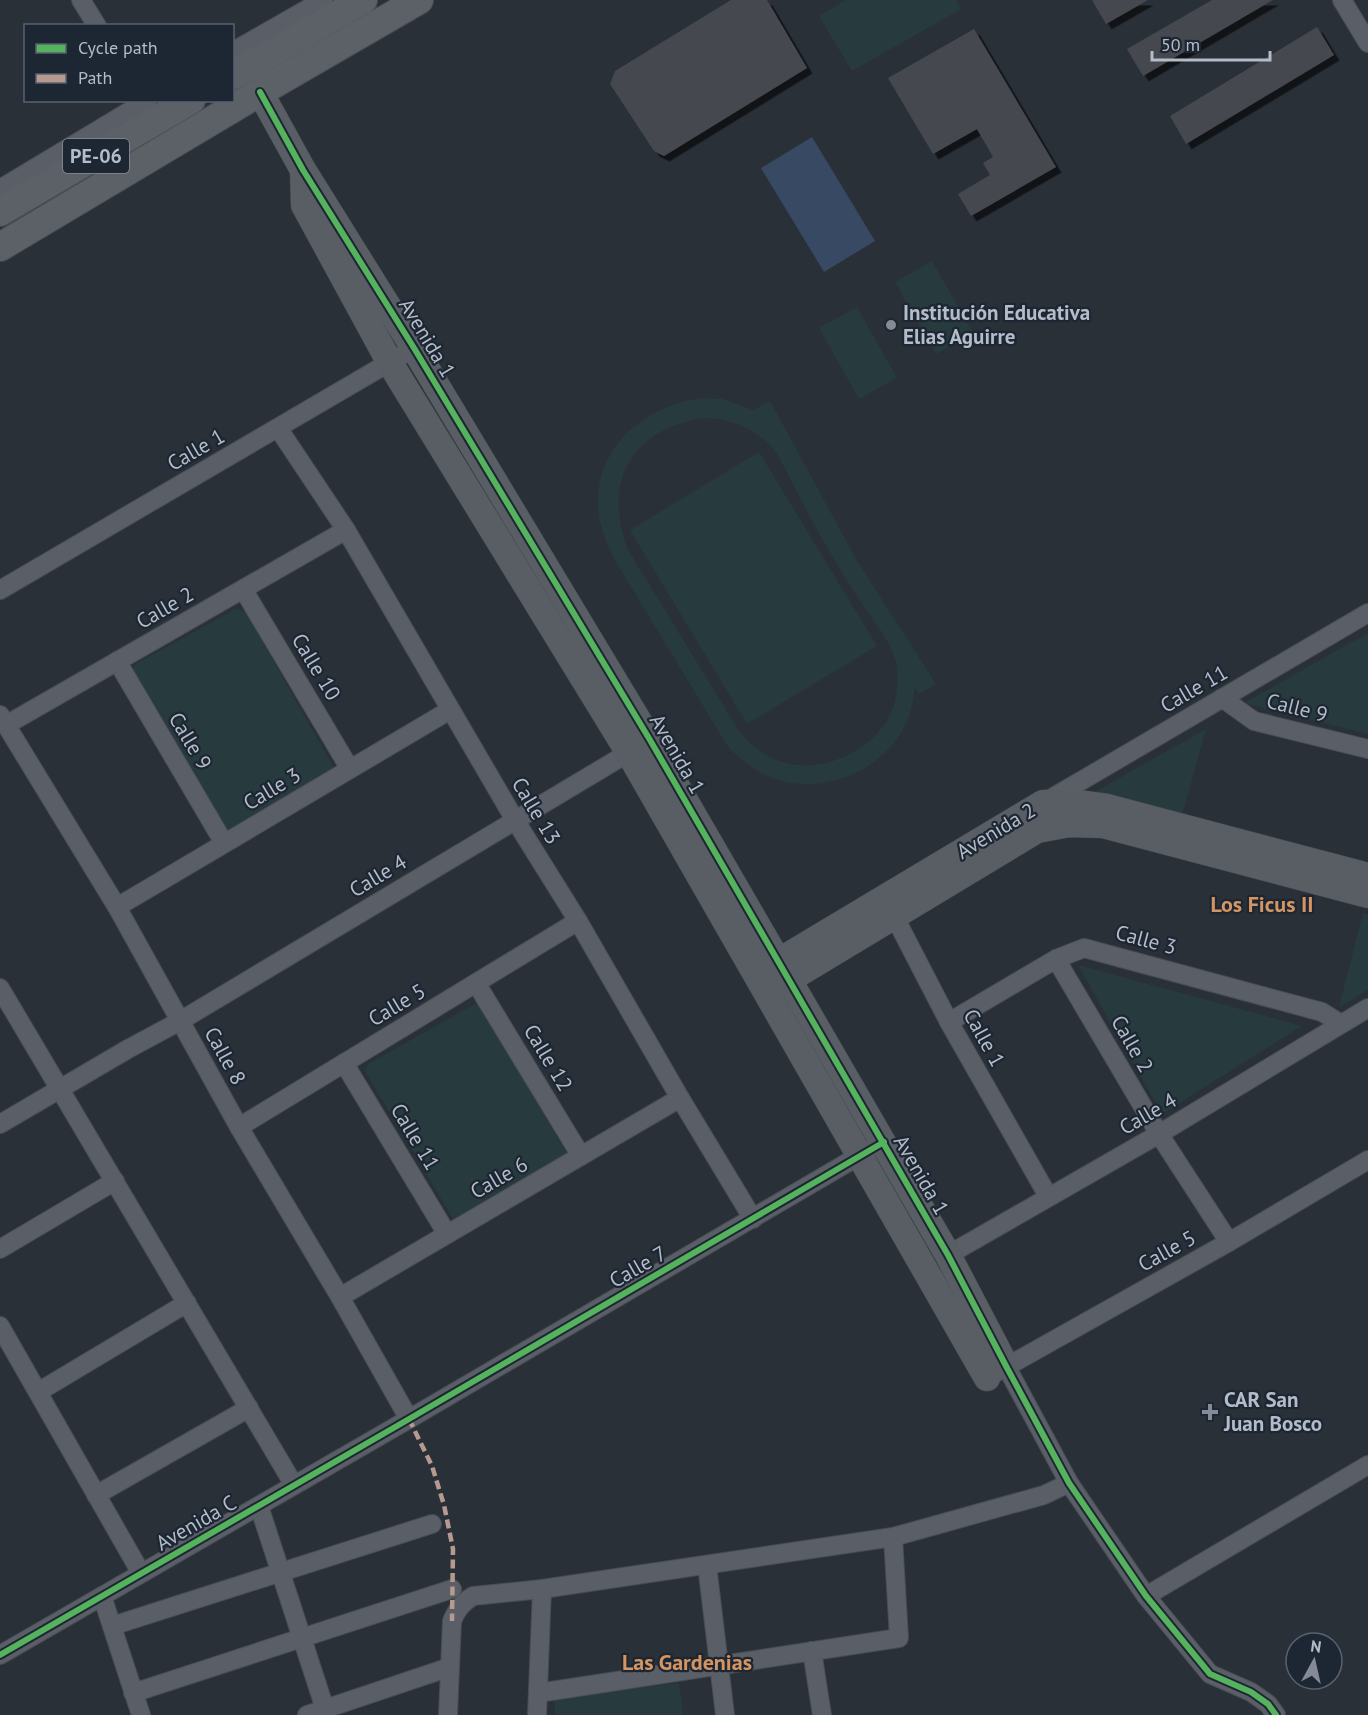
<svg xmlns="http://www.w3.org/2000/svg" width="1368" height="1715" font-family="'PT Sans',sans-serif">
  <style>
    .green { fill: #273a3e; fill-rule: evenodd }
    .water { fill: #384963 }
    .building { fill: #444950; filter: url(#shadow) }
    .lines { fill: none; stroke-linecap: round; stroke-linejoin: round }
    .street-casing { stroke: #484c53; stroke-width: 20 }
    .secondary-casing { stroke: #484c53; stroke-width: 27 }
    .primary-casing { stroke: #484c55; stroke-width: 30 }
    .street { stroke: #5a5e66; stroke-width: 18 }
    .secondary { stroke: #595d64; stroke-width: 26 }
    .primary { stroke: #5c6168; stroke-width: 28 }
    .quiet { stroke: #b69a8f; stroke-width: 4.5; stroke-dasharray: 9 4.5; stroke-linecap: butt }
    .cycleway-casing { stroke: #1d2633; stroke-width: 10 }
    .cycleway { stroke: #56b35d; stroke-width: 6 }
    .poi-dot { fill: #848b96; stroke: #1d2633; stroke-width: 2 }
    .labels { text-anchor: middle; stroke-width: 4.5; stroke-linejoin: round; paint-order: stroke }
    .shield { fill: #1d2633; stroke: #878f9c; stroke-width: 1.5 }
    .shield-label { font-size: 20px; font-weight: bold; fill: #b4bcc9 }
    .poi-label { font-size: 21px; font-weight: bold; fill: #b4bcc9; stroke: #1d2633; text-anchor: start }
    .street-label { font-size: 21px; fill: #b4bcc9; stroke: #1d2633 }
    .neighbourhood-label { font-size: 22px; font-weight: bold; fill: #d59563; stroke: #1d2633 }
  </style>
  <defs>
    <filter id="shadow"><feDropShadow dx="5.5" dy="5.5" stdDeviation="0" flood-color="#0009"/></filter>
  </defs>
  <rect width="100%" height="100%" fill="#2a3038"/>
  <g class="green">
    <path d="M846 0H956L961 9 852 71 819 16Z"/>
    <path d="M932 261 973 333 936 354 895 282Z"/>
    <path d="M857 307 897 378 859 399 819 328Z"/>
    <path d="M702 398 723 399 753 410 770 401 856 559 936 684 919 694 915 688C913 698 912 709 908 719 889 765 835 792 787 782 764 778 744 763 728 747L613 557C608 546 603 534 600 522 587 455 639 406 702 398ZM702 418C727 419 749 425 768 443 781 456 789 478 798 494 817 531 837 566 860 601 873 621 894 644 897 668 898 681 897 702 891 713 873 751 823 774 783 762 765 757 751 745 739 731L627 548C603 481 631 430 702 418Z"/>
    <path d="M759 452 877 646 747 724 630 530Z"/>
    <path d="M235 609 246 612 334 768 332 773 231 834 224 832 133 673 134 665Z"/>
    <path d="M1368 633V734L1244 703Z"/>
    <path d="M1206 729 1181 819 1093 793Z"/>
    <path d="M1363 913 1368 914V990L1339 1007Z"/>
    <path d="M1078 965 1302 1026 1162 1114Z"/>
    <path d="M475 1004 479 1005 567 1154 459 1220 453 1219 365 1071 368 1064Z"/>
    <path d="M679 1683 683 1715H555V1698Z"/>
  </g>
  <path class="water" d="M812 137 875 241 824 272 761 168Z"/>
  <g class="building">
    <path d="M731 0H767L807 68 664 156 654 151 610 84 615 71Z"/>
    <path d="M1092 0H1148L1106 24Z"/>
    <path d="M1212 0H1273L1143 76 1127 49Z"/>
    <path d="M1317 27 1334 55 1186 144 1170 116Z"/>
    <path d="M974 29 1056 167 971 216 958 194 990 175 983 163 993 157 977 129 933 154 888 78Z"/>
  </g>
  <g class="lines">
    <g class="street-casing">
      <g id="street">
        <path d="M81 0 97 26"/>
        <path d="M1342 0 1368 43"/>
        <path d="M232 52 323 0"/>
        <path d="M0 189 148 100"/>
        <path d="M278 428 346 530 515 820 578 921 680 1098 753 1219"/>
        <path d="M243 589 350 769"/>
        <path d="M0 590 414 348"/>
        <path d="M117 661 224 843"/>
        <path d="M1222 698 1254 721 1368 749"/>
        <path d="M0 715 117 907 239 1127 340 1297 409 1419"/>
        <path d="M6 725 346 530"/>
        <path d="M1045 802 1368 613"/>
        <path d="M889 906 949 1022 1048 1196"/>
        <path d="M117 907 450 710"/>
        <path d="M1056 959 1159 1134 1229 1242"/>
        <path d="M476 983 581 1156"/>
        <path d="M0 988 294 1485"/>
        <path d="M949 1022 1056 959 1084 948 1322 1012 1341 1024"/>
        <path d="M344 1063 447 1234"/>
        <path d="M0 1124 128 1049 180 1021 638 747"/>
        <path d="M239 1127 578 921"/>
        <path d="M0 1249 115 1181"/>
        <path d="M948 1255 1159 1134 1368 1008"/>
        <path d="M340 1297 680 1098"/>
        <path d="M0 1326 141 1573"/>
        <path d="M1006 1366 1069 1483 1146 1596 1210 1674 1251 1692 1268 1704 1276 1715"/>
        <path d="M997 1372 1229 1242 1368 1160"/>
        <path d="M38 1392 187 1303"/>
        <path d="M96 1495 249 1408"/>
        <path d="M259 1506 327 1715"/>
        <path d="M707 1565 725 1715"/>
        <path d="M102 1596 141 1715"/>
        <path d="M1146 1596 1368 1465"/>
        <path d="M112 1626 432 1524"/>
        <path d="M812 1651 822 1715"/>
        <path d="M0 1655 409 1419 869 1150"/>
        <path d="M133 1693 452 1589"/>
        <path d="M538 1693 899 1638 893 1537"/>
        <path d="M307 1715 450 1667"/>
        <path d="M448 1715 452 1621C457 1609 462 1603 473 1596L542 1589 893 1537 1044 1495 1069 1483"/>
        <path d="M537 1715 542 1589"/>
      </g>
    </g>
    <g class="secondary-casing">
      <g id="secondary">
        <path d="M260 92 303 170 414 348 650 740 948 1255 1006 1366"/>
        <path d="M303 170 304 205 390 363 629 753 987 1378"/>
        <path d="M764 970 1043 803H1077L1107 807 1368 876"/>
        <path d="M775 988 1037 830 1069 824 1103 825 1368 895"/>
      </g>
    </g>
    <g class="primary-casing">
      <g id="primary">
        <path d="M232 76 363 0"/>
        <path d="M0 212 191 100"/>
        <path d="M0 247 260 92 419 0"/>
      </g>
    </g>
    <use href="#street" class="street"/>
    <use href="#secondary" class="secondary"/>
    <use href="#primary" class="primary"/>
    <path class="quiet" d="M409 1419 432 1466 444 1505 453 1549 452 1621"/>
    <g class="cycleway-casing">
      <g id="cycleway">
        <path d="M260 92 303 170 414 348 650 740 948 1255 1006 1366 1069 1483 1146 1596 1210 1674 1251 1692 1268 1704 1276 1715"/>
        <path d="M0 1655 409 1419 884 1142"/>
      </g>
    </g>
    <use href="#cycleway" class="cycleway"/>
  </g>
  <g class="poi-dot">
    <circle cx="891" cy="325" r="6"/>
    <path d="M1207 1403h6v6h6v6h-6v6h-6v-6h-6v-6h6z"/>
  </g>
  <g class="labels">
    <rect class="shield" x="63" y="139" width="66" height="34" rx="4.5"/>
    <g class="shield-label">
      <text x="96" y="163">PE-06</text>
    </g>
    <g class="poi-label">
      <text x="903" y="320">Institución Educativa<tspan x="903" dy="24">Elias Aguirre</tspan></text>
      <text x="1224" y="1407">CAR San<tspan x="1224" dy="24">Juan Bosco</tspan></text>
    </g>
    <g class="street-label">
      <text transform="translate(427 338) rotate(59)" y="7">Avenida 1</text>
      <text transform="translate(196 450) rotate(-30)" y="7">Calle 1</text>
      <text transform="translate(165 608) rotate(-30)" y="7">Calle 2</text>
      <text transform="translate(316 667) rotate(59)" y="7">Calle 10</text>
      <text transform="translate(1194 689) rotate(-30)" y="7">Calle 11</text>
      <text transform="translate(1297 708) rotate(14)" y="7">Calle 9</text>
      <text transform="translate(190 741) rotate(59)" y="7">Calle 9</text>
      <text transform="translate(677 754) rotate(60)" y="7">Avenida 1</text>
      <text transform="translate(272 789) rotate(-31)" y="7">Calle 3</text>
      <text transform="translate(536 811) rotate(59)" y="7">Calle 13</text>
      <text transform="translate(996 831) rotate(-31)" y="7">Avenida 2</text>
      <text transform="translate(378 876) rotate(-31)" y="7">Calle 4</text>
      <text transform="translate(1146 940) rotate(15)" y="7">Calle 3</text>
      <text transform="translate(397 1005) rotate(-31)" y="7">Calle 5</text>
      <text transform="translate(984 1038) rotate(61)" y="7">Calle 1</text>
      <text transform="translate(1132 1044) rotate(60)" y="7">Calle 2</text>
      <text transform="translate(225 1056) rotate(61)" y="7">Calle 8</text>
      <text transform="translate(548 1058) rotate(59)" y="7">Calle 12</text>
      <text transform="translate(1148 1114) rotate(-30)" y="7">Calle 4</text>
      <text transform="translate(415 1137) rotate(59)" y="7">Calle 11</text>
      <text transform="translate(921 1175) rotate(60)" y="7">Avenida 1</text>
      <text transform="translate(499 1178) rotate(-30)" y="7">Calle 6</text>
      <text transform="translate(1167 1251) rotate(-29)" y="7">Calle 5</text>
      <text transform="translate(638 1267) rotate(-30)" y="7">Calle 7</text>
      <text transform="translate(196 1523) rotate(-30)" y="7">Avenida C</text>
    </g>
    <g class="neighbourhood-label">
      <text x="1262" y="912">Los Ficus II</text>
      <text x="687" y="1670">Las Gardenias</text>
    </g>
  </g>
  <rect x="24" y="24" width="210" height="78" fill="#1d2633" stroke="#59626f" stroke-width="1.5"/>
  <rect x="36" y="44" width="30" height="9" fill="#56b35d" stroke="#59626f" stroke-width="1.5"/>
  <text x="78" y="54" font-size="18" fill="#b4bcc9">Cycle path</text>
  <rect x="36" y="74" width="30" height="9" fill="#b69a8f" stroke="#59626f" stroke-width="1.5"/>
  <text x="78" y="84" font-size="18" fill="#b4bcc9">Path</text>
  <g transform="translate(1314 1661) rotate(8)"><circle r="28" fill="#1d2633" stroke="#59626f" stroke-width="1.5"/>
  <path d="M0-4.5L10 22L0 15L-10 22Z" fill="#848b96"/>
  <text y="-9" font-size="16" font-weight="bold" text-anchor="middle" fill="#b4bcc9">N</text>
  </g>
  <path d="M1152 51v9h118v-9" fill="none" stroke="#b4bcc9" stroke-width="3"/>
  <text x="1161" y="51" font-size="18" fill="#b4bcc9" stroke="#1d2633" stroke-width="4.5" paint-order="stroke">50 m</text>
</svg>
